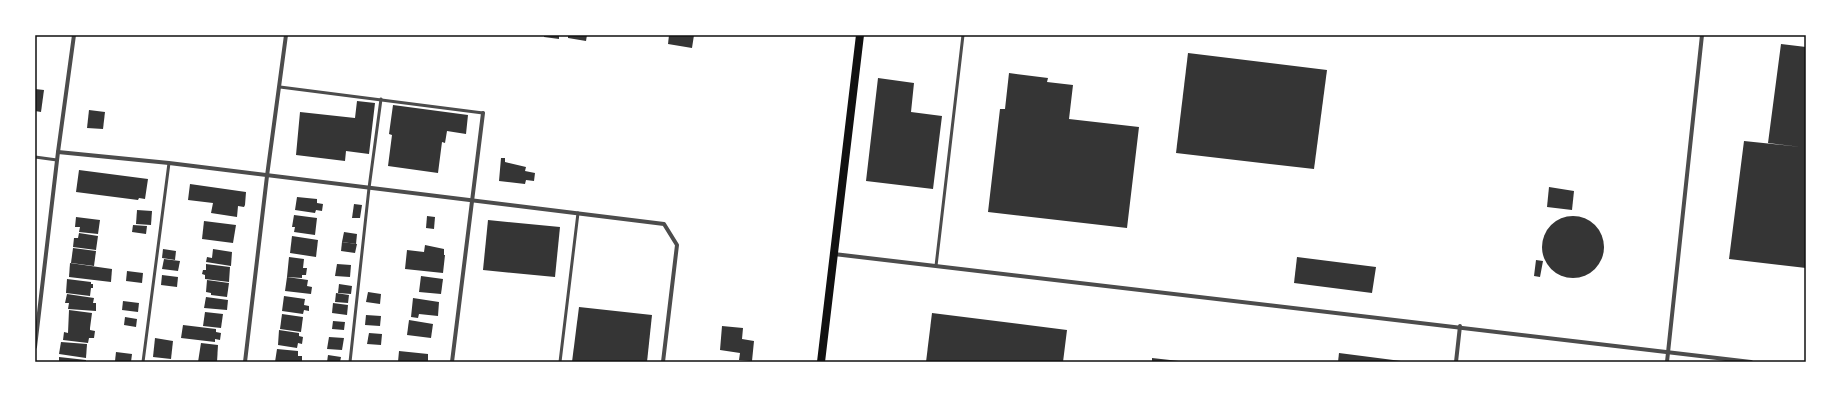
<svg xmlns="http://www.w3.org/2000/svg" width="1841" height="397" font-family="'Exo 2',sans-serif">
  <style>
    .building { fill: #353535 }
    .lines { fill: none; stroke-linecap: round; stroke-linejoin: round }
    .service { stroke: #4c4c4c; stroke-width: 3 }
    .minor { stroke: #4c4c4c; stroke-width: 4 }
    .secondary { stroke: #111; stroke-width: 8 }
    .neatline { fill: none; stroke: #111; stroke-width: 1.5 }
  </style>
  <rect width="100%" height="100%" fill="#fff"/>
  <g class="building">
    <path d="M544 35H559V39L544 37Z"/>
    <path d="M568 35H587L586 41 568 38Z"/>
    <path d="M669 35H694L692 48 668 44Z"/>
    <path d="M1781 44 1806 47V268L1729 259 1744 141 1801 147 1768 143Z"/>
    <path d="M1188 53 1327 70 1314 169 1176 153Z"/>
    <path d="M1009 73 1048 78 1047 82 1073 85 1069 119 1139 127 1127 228 988 212 1000 109H1005Z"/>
    <path d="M878 78 914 83 911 112 942 116 933 189 866 181Z"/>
    <path d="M35 89 44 90 41 112 35 111Z"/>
    <path d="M357 101 375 103 369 154 346 151 345 161 296 155 300 112 355 118Z"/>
    <path d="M393 105 468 115 466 134 447 131 445 143 442 142 438 173 388 166 392 135 389 134Z"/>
    <path d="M89 110 105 112 103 129 87 128Z"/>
    <path d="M501 158H505V162L526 167 525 171 535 173 534 181 526 180 525 184 499 181Z"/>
    <path d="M79 170 148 179 145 199 139 198 138 200 76 192Z"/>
    <path d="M190 184 246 192 245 205 244 207 238 206 237 217 211 213 213 203 188 200Z"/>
    <path d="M1549 187 1574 191 1572 210 1547 207Z"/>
    <path d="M297 197 317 199V203L323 204 322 211 316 210 315 213 295 210Z"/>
    <path d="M354 204 362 205 360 218H352Z"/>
    <path d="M137 210 152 211 151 225 136 224Z"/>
    <path d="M294 215 317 218 315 235 294 232 295 227H292Z"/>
    <path d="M427 216 435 217 434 229 426 228Z"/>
    <circle cx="1573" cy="247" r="31"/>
    <path d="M76 217 100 220 98 234 79 232 80 227H75Z"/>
    <path d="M488 220 560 227 555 277 483 270Z"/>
    <path d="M204 221 236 225 233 243 202 239Z"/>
    <path d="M133 225 147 226 146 234 132 232Z"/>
    <path d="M344 232 357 234 356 244 342 242Z"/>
    <path d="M79 233 98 236 96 250 73 247 74 238H78Z"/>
    <path d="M292 236 318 240 316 257 290 253Z"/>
    <path d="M342 242 357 244 355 253 341 251Z"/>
    <path d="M425 245 444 249V255H445L443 273 405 269 407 250 424 252Z"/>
    <path d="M73 248 96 251 94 266 71 263Z"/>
    <path d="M163 249 176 251 175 260 162 258Z"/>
    <path d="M213 249 232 252 231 266 206 262 207 257 212 258Z"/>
    <path d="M289 257 304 259 303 268H307L306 275H302V278L287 277Z"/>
    <path d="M1297 257 1376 267 1372 293 1294 283Z"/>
    <path d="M164 259 180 261 178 271 162 269Z"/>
    <path d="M1536 260 1543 261 1540 277 1534 276Z"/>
    <path d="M70 263 112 269 111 282 69 277Z"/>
    <path d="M206 264 230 267 229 282 205 279V275L202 274 203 270H206Z"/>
    <path d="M337 264 351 265 350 277 335 276Z"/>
    <path d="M127 271 143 273 142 283 126 281Z"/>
    <path d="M162 275 178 277 177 287 161 285Z"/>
    <path d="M421 276 443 279 441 294 419 292Z"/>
    <path d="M287 277 308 280 307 286 312 287 311 294 285 291Z"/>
    <path d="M67 279 91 282V284H93V288H91L90 296 66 293Z"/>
    <path d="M207 280 229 283 227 297 211 295V293L206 292Z"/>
    <path d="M339 284 352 286 351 294 338 293Z"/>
    <path d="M368 292 381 294 380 304 366 302Z"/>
    <path d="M336 293 349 295 348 303 335 302Z"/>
    <path d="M67 294 94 298 93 303H96V311L68 309 69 303H65Z"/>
    <path d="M284 296 305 299 304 305 309 306V311L304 310 303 314 282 311Z"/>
    <path d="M206 297 228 300 227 310 204 308Z"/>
    <path d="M413 298 439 302 438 316 419 314 418 318 411 317Z"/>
    <path d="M123 301 139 303 138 312 122 310Z"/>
    <path d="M333 303 348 305 347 315 332 313Z"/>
    <path d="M579 307 652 315 647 362H572Z"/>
    <path d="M69 310 92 313 90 328V330L95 331 94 338H89L88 343 63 340 64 332 68 333Z"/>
    <path d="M205 312 223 314 221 328 203 326Z"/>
    <path d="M932 313 1067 330 1063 362H926Z"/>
    <path d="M282 314 303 317 301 332 280 329Z"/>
    <path d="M366 315 381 316 380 326 365 325Z"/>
    <path d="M125 317 137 319 136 327 124 325Z"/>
    <path d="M409 320 433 324 431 338 407 335Z"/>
    <path d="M333 321 345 322 344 330 332 329Z"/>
    <path d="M183 325 216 329V332L221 333 220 340 215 339V342L181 338Z"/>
    <path d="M722 326 743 328 742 339 754 341 752 361 739 360 740 353 720 350Z"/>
    <path d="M279 330 299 333V336L303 337 302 344 298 343 297 348 278 345Z"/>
    <path d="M369 333 382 334 381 345 367 344Z"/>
    <path d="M329 337 344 338 342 350 327 349Z"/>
    <path d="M155 338 173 341 171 359 153 357Z"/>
    <path d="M61 342 87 344 86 358 59 354Z"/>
    <path d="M201 343 218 345 217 362H198Z"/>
    <path d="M277 349 298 351V356H302V362H275Z"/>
    <path d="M399 351 428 354V362H398Z"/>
    <path d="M116 352 132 354 131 362 115 361Z"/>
    <path d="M1339 353 1401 361V362H1338Z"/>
    <path d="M328 355 341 357 340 362H327Z"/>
    <path d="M59 357 86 360V362H59Z"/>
    <path d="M1152 358 1179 361V362H1152Z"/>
  </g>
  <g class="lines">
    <g class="service">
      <path d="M280 87 483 113"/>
      <path d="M35 157 57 160"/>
      <path d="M936 266 963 35"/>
      <path d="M143 362 169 163"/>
      <path d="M350 362 369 188 381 99"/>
      <path d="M560 362 578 213"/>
    </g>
    <g class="minor">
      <path d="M58 152 169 163 664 224 677 245 663 362"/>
      <path d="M834 254 1751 362"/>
      <path d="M35 347 58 152 74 35"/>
      <path d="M245 362 267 176 286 35"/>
      <path d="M452 362 483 113"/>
      <path d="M1456 362 1460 326"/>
      <path d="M1667 362 1702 35"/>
    </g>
    <path class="secondary" d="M821 362 860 35"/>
  </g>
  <rect width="1841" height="397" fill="none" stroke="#ffffff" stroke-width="72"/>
  <rect x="36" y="36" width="1769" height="325" class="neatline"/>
</svg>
